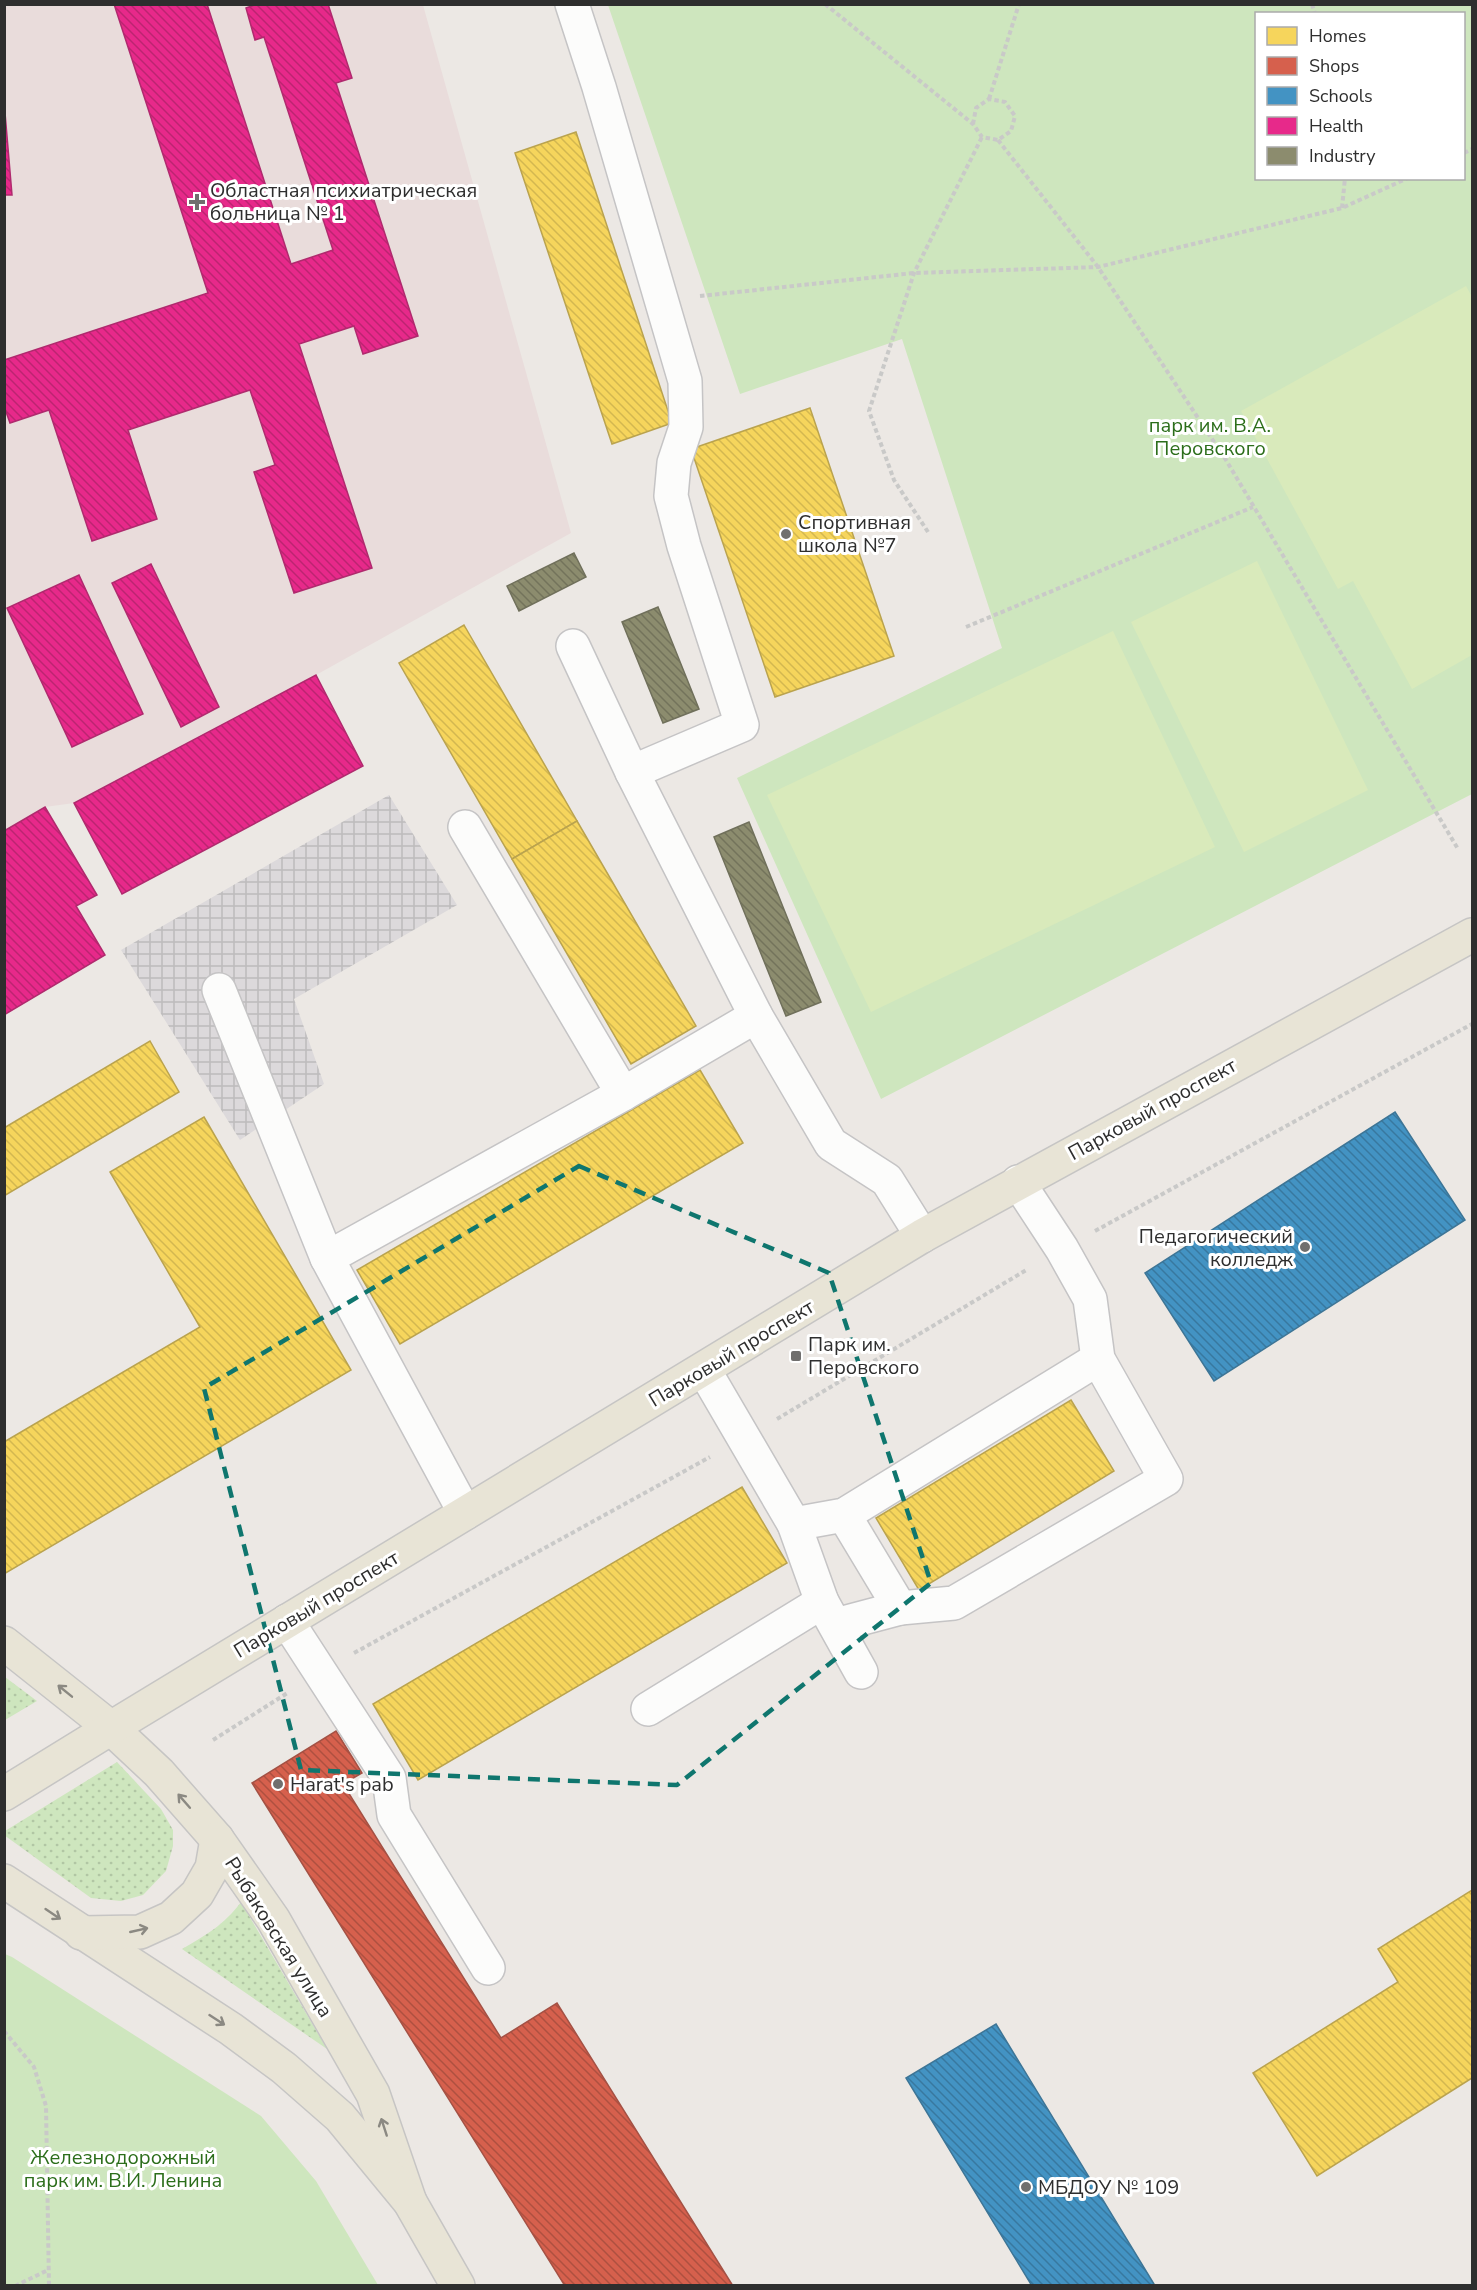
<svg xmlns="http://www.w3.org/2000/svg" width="1477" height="2290" font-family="'Nunito Sans',sans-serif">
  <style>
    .industrial { fill: url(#industrial-grid) }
    .medical { fill: #e9dcdb }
    .grass { fill: url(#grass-dots) }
    .park { fill: #cee6be; fill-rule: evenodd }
    .pitch { fill: #d9eabb }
    .homes { fill: url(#homes-back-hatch); stroke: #baa34e; stroke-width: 1.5 }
    .shops { fill: url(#shops-back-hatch); stroke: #a45144; stroke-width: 1.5 }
    .schools { fill: url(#schools-back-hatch); stroke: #3d7596; stroke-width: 1.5 }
    .health { fill: url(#health-back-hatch); stroke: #b02a6e; stroke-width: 1.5 }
    .industry { fill: url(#industry-back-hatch); stroke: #70705b; stroke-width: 1.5 }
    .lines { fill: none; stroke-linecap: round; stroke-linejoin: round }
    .minor-casing { stroke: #c5c4c5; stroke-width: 36 }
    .major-casing { stroke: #c6c5c4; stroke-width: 36 }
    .path { stroke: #c9c9c8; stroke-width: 4; stroke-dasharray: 4.5 3; stroke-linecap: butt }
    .minor { stroke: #fcfcfb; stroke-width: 33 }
    .major { stroke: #e8e4d6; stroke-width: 33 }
    .oneway { stroke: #8b8982 }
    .marked { fill: none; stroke: #0f766e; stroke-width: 4.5; stroke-dasharray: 12 8; stroke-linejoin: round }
    .poi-dot { fill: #706f6e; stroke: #fff; stroke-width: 2 }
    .labels { text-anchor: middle; stroke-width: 6; stroke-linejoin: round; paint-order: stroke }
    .poi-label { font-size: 20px; fill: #2e2e2e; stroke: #fff; text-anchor: start }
    .park-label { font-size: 20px; fill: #2c6e1b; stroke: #fff }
    .street-label { font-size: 20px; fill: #2e2e2e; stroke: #fff }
  </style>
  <defs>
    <pattern id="industrial-grid" width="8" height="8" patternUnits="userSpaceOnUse" patternTransform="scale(1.5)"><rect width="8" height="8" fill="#dcd9db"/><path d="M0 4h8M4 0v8" fill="none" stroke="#bdbbbc"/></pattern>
    <pattern id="grass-dots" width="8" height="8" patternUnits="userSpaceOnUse" patternTransform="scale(1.5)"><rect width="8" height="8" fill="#cee6be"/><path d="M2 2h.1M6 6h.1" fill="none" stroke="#b1c6a4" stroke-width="1.8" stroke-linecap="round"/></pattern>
    <pattern id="homes-back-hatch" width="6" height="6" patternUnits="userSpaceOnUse" patternTransform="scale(1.5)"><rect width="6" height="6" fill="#f6d55c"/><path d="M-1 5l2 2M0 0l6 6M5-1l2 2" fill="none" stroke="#d3b750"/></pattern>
    <pattern id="shops-back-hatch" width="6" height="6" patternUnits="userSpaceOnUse" patternTransform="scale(1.5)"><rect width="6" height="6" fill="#d6604d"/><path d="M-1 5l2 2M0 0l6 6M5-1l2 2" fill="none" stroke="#ae5040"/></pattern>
    <pattern id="schools-back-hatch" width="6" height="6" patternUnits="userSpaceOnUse" patternTransform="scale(1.5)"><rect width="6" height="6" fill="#4393c3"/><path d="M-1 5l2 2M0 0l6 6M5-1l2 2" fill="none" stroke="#38789f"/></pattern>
    <pattern id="health-back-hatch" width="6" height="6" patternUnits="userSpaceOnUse" patternTransform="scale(1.5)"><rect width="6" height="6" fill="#e7298a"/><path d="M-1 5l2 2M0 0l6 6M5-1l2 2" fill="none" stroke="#bc2471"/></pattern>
    <pattern id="industry-back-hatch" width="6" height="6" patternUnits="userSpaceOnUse" patternTransform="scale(1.5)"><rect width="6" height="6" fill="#8c8c6e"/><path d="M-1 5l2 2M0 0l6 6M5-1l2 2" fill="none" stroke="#73735b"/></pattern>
  </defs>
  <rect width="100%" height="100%" fill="#ece8e4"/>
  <path class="industrial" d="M389 795 457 905 294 999 324 1084 240 1140 121 950Z"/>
  <path class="medical" d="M4 5H423L571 533 316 675 74 803 45 807 5 831Z"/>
  <g class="grass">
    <path d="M5 1677 37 1701 5 1720H4Z"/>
    <path d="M117 1762 161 1809 173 1830V1846L166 1871 143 1895 121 1901 91 1898 4 1835 5 1831Z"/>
    <path d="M241 1902 327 2049 182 1949C206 1935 224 1925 241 1902Z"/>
  </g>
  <g class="park">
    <path d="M608 5H1472V794L881 1099 737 778 1002 648 902 339 740 394ZM1256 14H1464V178H1256Z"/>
    <path d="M5 1954 12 1957 261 2116 316 2181 378 2285H5Z"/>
  </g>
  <g class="pitch">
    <path d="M1466 286 1472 297V655L1412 689 1353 581 1338 589 1241 411Z"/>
    <path d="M1257 561 1368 790 1244 852 1131 622Z"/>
    <path d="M1113 631 1215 847 871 1012 767 795Z"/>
  </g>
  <g class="homes">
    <path d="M576 132 672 423 612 444 515 153Z"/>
    <path d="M810 408 894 656 775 697 691 449Z"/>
    <path d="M464 625 577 821 512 859 399 663Z"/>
    <path d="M577 821 696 1026 631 1064 512 859Z"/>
    <path d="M150 1041 179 1092 4 1196V1128Z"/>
    <path d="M700 1070 743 1143 400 1344 357 1270Z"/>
    <path d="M204 1117 351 1370 4 1574V1442L200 1327 110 1172Z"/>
    <path d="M1071 1400 1114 1471 919 1590 876 1518Z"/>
    <path d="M742 1487 787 1563 418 1780 373 1704Z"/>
    <path d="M1472 1890V2078L1317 2176 1253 2073 1398 1982 1378 1949Z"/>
  </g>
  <path class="shops" d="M336 1731 362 1773 343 1784 501 2038 557 2003 733 2286H565L252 1783Z"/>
  <g class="schools">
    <path d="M1395 1112 1465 1220 1214 1381 1145 1273Z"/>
    <path d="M996 2024 1154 2284 1151 2286H1032L906 2078Z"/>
  </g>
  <g class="health">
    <path d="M114 4H207L291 264 333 250 264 37 255 40 246 8 257 4H328L352 78 336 83 418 336 363 354 354 326 299 344 372 568 294 593 254 472 275 465 250 390 128 430 157 519 92 541 49 410 10 423 4 406V360L208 293Z"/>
    <path d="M4 101 12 195H4Z"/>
    <path d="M151 564 219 707 181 727 112 583Z"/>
    <path d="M79 575 143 714 72 747 7 608Z"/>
    <path d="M316 675 363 766 122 894 74 803Z"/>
    <path d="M45 807 97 895 76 906 105 955 4 1015V831Z"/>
  </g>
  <g class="industry">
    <path d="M574 553 586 577 519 611 507 586Z"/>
    <path d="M658 607 699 709 663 723 622 622Z"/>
    <path d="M749 822 821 1002 786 1016 714 837Z"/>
  </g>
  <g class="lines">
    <g class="minor-casing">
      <g id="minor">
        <path d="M572 4 599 87 685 381 686 427 674 463 671 496 684 546 742 725 632 772"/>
        <path d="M573 646 632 772 756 1016 831 1144 887 1180 922 1236"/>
        <path d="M465 827 623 1094"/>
        <path d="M219 990 327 1258"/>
        <path d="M704 1370 794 1524 822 1602 861 1672"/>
        <path d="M465 1513 327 1258 623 1094 756 1016"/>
        <path d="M794 1524 844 1515 1098 1359"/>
        <path d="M900 1608 954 1603 1166 1479 1098 1359 1090 1299 1062 1249 1018 1182"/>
        <path d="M287 1621 389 1778 394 1815 488 1968"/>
        <path d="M836 1625 900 1608 844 1515"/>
        <path d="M648 1709 822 1602"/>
      </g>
    </g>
    <g class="major-casing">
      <g id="major">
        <path d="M4 1643 111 1728 159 1773 217 1839 273 1919 373 2094 410 2202"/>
        <path d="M4 1794 111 1728 922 1236 1472 935"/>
        <path d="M4 1881 231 2029 284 2068 340 2117 410 2202 458 2286"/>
        <path d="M81 1933 140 1932 171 1918 197 1894 212 1868 217 1839"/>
      </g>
    </g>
    <g class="path">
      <path d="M825 4 973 124 982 137 998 140 1011 131 1015 116 1005 102 989 99 976 108 973 124"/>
      <path d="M1312 4 1315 14"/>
      <path d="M989 99 1019 4"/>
      <path d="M998 140 1098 267 1226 460 1458 849"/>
      <path d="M1464 153 1472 149"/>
      <path d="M1342 208 1345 178"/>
      <path d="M700 296 914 273 1098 267 1342 208 1408 178"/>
      <path d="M928 532 894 480 869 411 914 273 982 137"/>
      <path d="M966 627 1253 507"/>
      <path d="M1095 1231 1472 1024"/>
      <path d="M777 1419 1028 1269"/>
      <path d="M354 1653 710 1457"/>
      <path d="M213 1740 289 1692"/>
      <path d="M4 2031 34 2067 46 2106 49 2286"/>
      <path d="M15 2286 48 2270"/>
    </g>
    <use href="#minor" class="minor"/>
    <use href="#major" class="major"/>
  </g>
  <defs><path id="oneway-shaft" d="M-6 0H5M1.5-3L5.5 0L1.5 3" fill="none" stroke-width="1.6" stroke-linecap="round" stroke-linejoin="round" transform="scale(1.5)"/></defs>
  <g class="oneway">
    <use href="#oneway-shaft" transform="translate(65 1691) rotate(-141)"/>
    <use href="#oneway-shaft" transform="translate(184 1801) rotate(-131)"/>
    <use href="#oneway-shaft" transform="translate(53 1914) rotate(34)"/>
    <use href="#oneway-shaft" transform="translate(139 1930) rotate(-13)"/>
    <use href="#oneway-shaft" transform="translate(217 2020) rotate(33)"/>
    <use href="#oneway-shaft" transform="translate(384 2127) rotate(-108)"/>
  </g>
  <path class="marked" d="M579 1166 829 1273 931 1583 677 1785 301 1770 204 1388Z"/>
  <g class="poi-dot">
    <path d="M194 193h6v6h6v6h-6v6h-6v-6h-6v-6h6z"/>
    <circle cx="786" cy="534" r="6"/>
    <circle cx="1305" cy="1247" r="6"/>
    <rect x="790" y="1350" width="12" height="12" rx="3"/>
    <circle cx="278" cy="1784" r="6"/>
    <circle cx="1026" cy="2187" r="6"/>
  </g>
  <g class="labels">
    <g class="poi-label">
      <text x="210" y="197">Областная психиатрическая<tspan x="210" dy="23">больница № 1</tspan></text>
      <text x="798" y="529">Спортивная<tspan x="798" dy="23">школа №7</tspan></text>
      <text x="1293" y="1243" text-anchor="end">Педагогический<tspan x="1293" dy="23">колледж</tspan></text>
      <text x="808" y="1351">Парк им.<tspan x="808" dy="23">Перовского</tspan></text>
      <text x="290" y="1791">Harat's pab</text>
      <text x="1038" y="2194">МБДОУ № 109</text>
    </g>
    <g class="park-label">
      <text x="1210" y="432">парк им. В.А.<tspan x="1210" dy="23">Перовского</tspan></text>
      <text x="123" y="2164">Железнодорожный<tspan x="123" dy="23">парк им. В.И. Ленина</tspan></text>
    </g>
    <g class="street-label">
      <text transform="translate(1152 1109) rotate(-29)" y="7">Парковый проспект</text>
      <text transform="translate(731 1353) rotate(-31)" y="7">Парковый проспект</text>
      <text transform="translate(316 1604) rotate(-31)" y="7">Парковый проспект</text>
      <text transform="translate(279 1937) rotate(58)" y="7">Рыбаковская улица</text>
    </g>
  </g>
  <rect width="1477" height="2290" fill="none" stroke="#2e2e2e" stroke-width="12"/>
  <rect x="1255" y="12" width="210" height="168" fill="#ffffff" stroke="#ababab" stroke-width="1.5"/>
  <rect x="1267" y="27" width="30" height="18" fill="#f6d55c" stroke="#ababab" stroke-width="1.5"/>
  <text x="1309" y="42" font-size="18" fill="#2e2e2e">Homes</text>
  <rect x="1267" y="57" width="30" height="18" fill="#d6604d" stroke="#ababab" stroke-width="1.5"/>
  <text x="1309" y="72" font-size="18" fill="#2e2e2e">Shops</text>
  <rect x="1267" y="87" width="30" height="18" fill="#4393c3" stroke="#ababab" stroke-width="1.5"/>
  <text x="1309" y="102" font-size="18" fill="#2e2e2e">Schools</text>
  <rect x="1267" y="117" width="30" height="18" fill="#e7298a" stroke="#ababab" stroke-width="1.5"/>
  <text x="1309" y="132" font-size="18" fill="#2e2e2e">Health</text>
  <rect x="1267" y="147" width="30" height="18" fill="#8c8c6e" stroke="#ababab" stroke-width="1.5"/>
  <text x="1309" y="162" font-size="18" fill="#2e2e2e">Industry</text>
</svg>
